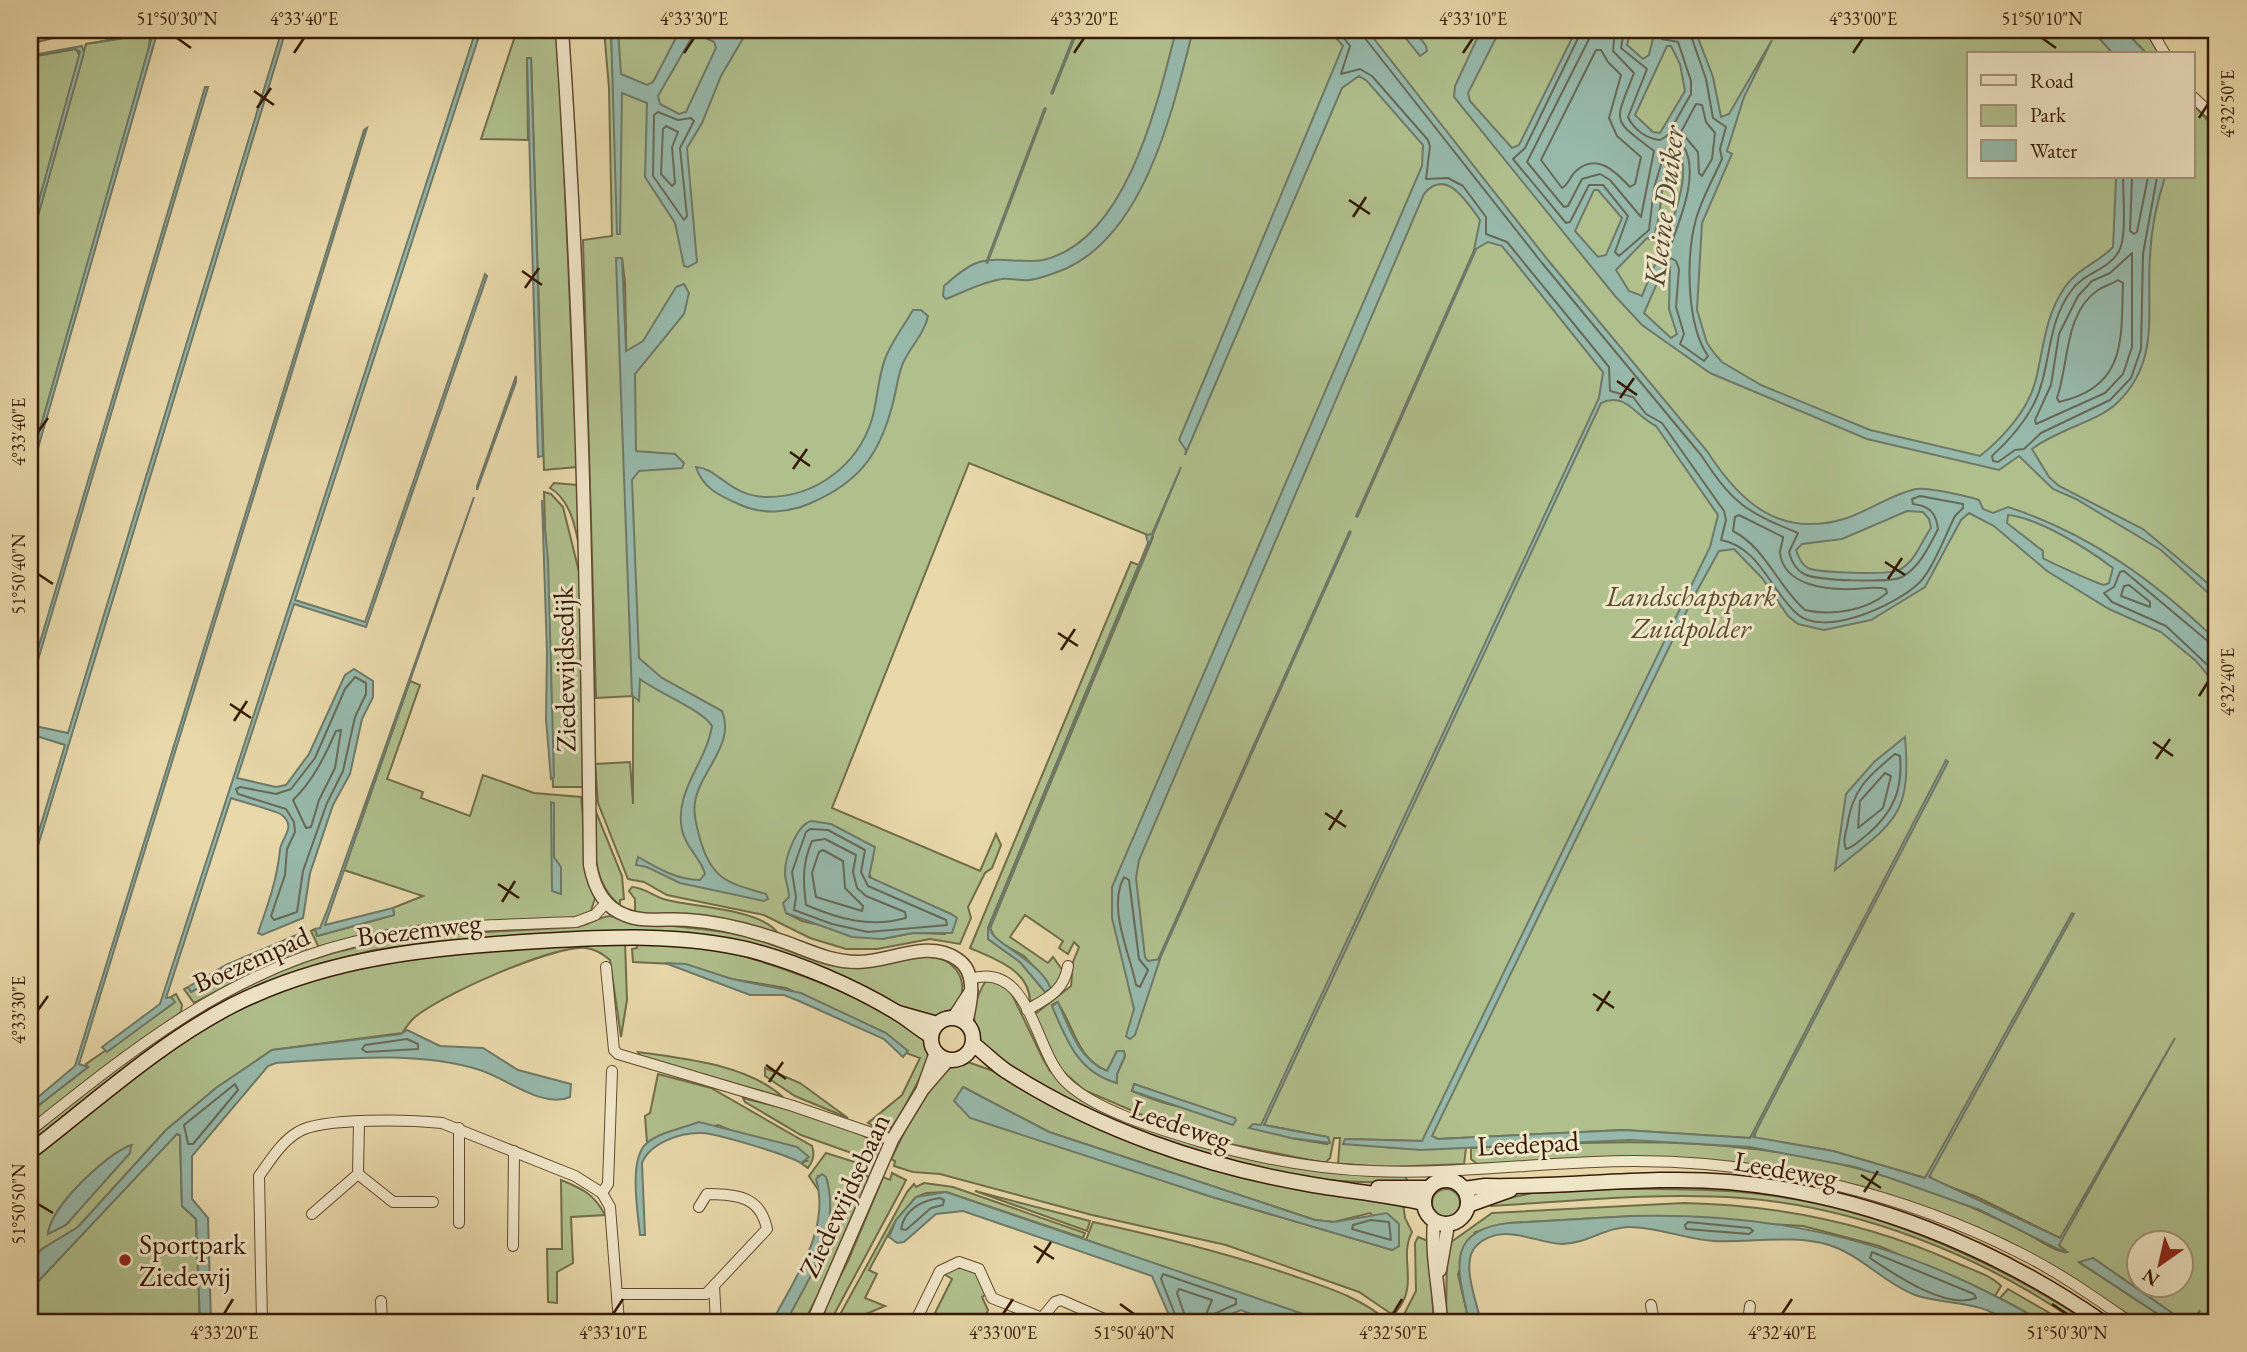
<svg xmlns="http://www.w3.org/2000/svg" width="2247" height="1352" font-family="'EB Garamond',serif">
  <style>
    .green { fill: #b0c08d; stroke: #726d48; stroke-width: 2; fill-rule: evenodd }
    .water { fill: #97b9ab; stroke: #6f7968; stroke-width: 2; fill-rule: evenodd }
    .lines { fill: none; stroke-linecap: round; stroke-linejoin: round }
    .shore { stroke: #666a58; stroke-width: 2 }
    .stream { stroke: #6f7968; stroke-width: 3.5 }
    .minor-casing { stroke: #614a2e; stroke-width: 12 }
    .tertiary-casing { stroke: #614a2e; stroke-width: 15 }
    .secondary-casing { stroke: #341a04; stroke-width: 17 }
    .minor { stroke: #f0e6c8; stroke-width: 10 }
    .tertiary { stroke: #f0e6c8; stroke-width: 12 }
    .secondary { stroke: #f0e6c8; stroke-width: 14 }
    .ticks { fill: none; stroke: #341a04; stroke-width: 2.5 }
    .poi-dot { fill: #8f2418; stroke: #f0e6c8; stroke-width: 2.5 }
    .labels { text-anchor: middle; stroke-width: 6; stroke-linejoin: round; paint-order: stroke }
    .park-label { font-size: 28px; font-style: italic; fill: #594c2d; stroke: #f0e6c8 }
    .street-label { font-size: 28px; fill: #341a04; stroke: #f0e6c8 }
    .poi-label { font-size: 28px; fill: #341a04; stroke: #f0e6c8; text-anchor: start }
    .water-label { font-size: 30px; font-style: italic; fill: #524a36; stroke: #f0e6c8 }
    .neatline { fill: none; stroke: #341a04; stroke-width: 2.5 }
    .ticks-label { font-size: 18px; text-anchor: middle; fill: #341a04 }
  </style>
  <rect width="100%" height="100%" fill="#e8d8aa"/>
  <filter id="stains"><feTurbulence type="fractalNoise" baseFrequency=".00286" numOctaves="4"/><feColorMatrix values="0 0 0 0 .2 0 0 0 0 .09 0 0 0 0 .02 0 0 0 .5 -.17"/></filter>
  <radialGradient id="worn" r=".72"><stop offset=".6" stop-color="#630" stop-opacity="0"/><stop offset="1" stop-color="#630" stop-opacity=".3"/></radialGradient>
  <g class="green">
    <path d="M30 30H84L30 44Z"/>
    <path d="M517 30H558L577 467 544 470 531 58H527L528 140 481 139Z"/>
    <path d="M604 30H611L619 234 618 30H2113L2135 54H1969V177H2193V104L2211 124 2217 125V1322H2195L2200 1310 2192 1322H2185L2093 1258 2080 1263 2170 1322H2138L2067 1274 2005 1240 1936 1211 1863 1187 1811 1175 1605 1158 1477 1164 1471 1159V1148C1600 1140 1729 1135 1856 1168 1915 1183 1971 1205 2024 1232 2036 1238 2055 1252 2067 1252L2059 1245 2060 1238 1977 1197 1932 1180 1930 1175 1925 1178 1833 1151 1754 1138 1756 1131 1749 1138 1624 1130 1438 1139 1432 1136 1422 1141 1346 1139 1391 1148H1466L1464 1164 1384 1167 1338 1164 1340 1138H1334L1330 1158 1325 1163 1220 1142 1170 1127 1084 1090 1058 1067 1034 1015 1071 986 1073 962 1079 947 1074 942 1068 954 1059 948 1063 941 1025 915 1010 937 1048 963 1053 957 1063 971C1060 985 1045 1000 1030 1001 1029 970 995 959 970 948L1131 562 1139 565 988 928V939L1020 962 1042 988 1047 981 1024 956 996 940 990 928 1153 537 969 463 832 808 980 871 996 834 1001 845 992 868 985 873 968 907 971 918 960 944 930 939 877 949H846L810 938 764 915 667 895 644 882 628 879 598 803 595 764 630 762 633 804V696L596 698 583 240 612 236 609 88ZM617 258H622L625 283 633 694ZM814 822 873 859 868 871 873 882 951 914 945 934 913 933 882 939 802 921 786 913 790 897 788 885ZM1057 1002C1074 1025 1076 1058 1107 1071L1117 1051H1123L1125 1056 1117 1074V1083C1077 1071 1067 1040 1052 1005ZM1134 1084 1204 1109C1177 1109 1157 1101 1132 1091ZM1274 1101 1264 1125 1328 1137 1327 1144 1291 1138 1253 1124 1261 1126ZM2138 1244H2180V1286H2138Z"/>
    <path d="M2124 30H2145L2159 54H2147Z"/>
    <path d="M141 35 150 38 148 56 30 464V244L86 44Z"/>
    <path d="M76 49 80 56 30 233V63L31 57Z"/>
    <path d="M554 483 577 485 582 562C577 537 574 502 550 488Z"/>
    <path d="M544 492 551 494 563 507 584 592 583 787H553Z"/>
    <path d="M410 681 420 685 387 779 423 792 421 798 470 816 483 775 534 793 581 797 590 884 595 898 590 914 582 917 471 924 319 948 311 931 315 929 317 936 394 915 393 908 423 896 344 870Z"/>
    <path d="M596 812 622 876 624 899 620 900V905C592 884 593 844 596 812Z"/>
    <path d="M632 887C646 888 654 897 667 900 694 907 764 909 779 935L635 912V899L629 891Z"/>
    <path d="M610 916C653 927 698 926 742 935 778 943 812 965 849 968 879 970 915 949 944 960 953 964 961 974 962 984 965 1007 943 1018 924 1016L704 935 636 931 434 942 374 950 319 964 255 988 30 1145V1137C130 1058 230 974 358 947 430 932 503 932 575 927 588 926 598 917 610 916Z"/>
    <path d="M301 934 307 952 247 975 194 1003 184 989 188 987 191 992 259 956 297 942 294 936Z"/>
    <path d="M625 942 627 1000 621 1037 610 960C603 954 596 949 586 948 553 945 441 995 415 1017 410 1021 406 1028 402 1033L272 1050 216 1088 166 1130 78 1227 42 1249 30 1262V1161C93 1111 156 1056 226 1016 347 949 491 950 625 942ZM131 1146 67 1224 48 1234C50 1209 108 1153 131 1146Z"/>
    <path d="M636 942C661 945 686 945 711 949 753 954 901 1008 926 1041 930 1046 929 1055 929 1061L896 1123 892 1127 879 1130 868 1123 902 1095 920 1058 906 1053 886 1033 786 988 732 979 674 964 633 962 632 949 637 948Z"/>
    <path d="M987 979 1007 984 1043 1059 1050 1071 1077 1095 1188 1142 1405 1176 1408 1182C1374 1183 1341 1183 1307 1177 1208 1161 1110 1126 1024 1075 1011 1067 985 1053 979 1039 970 1017 974 999 987 979Z"/>
    <path d="M176 994 182 1005 181 1012 30 1126V1112L88 1067 86 1064 174 1003 171 997Z"/>
    <path d="M638 1052C685 1059 746 1064 783 1097L641 1058Z"/>
    <path d="M962 1060 1002 1074 1147 1144 1403 1202 1405 1218 1412 1232C1398 1259 1420 1284 1396 1312L1390 1313 1359 1292 1226 1245 1092 1215 940 1174 913 1172 894 1166 895 1161 891 1159C908 1126 928 1077 962 1060ZM963 1087 1049 1132 1315 1220 1334 1222 1370 1213 1399 1246 1392 1250 1209 1196 1050 1142Z"/>
    <path d="M765 1068 800 1083 848 1118 795 1096 765 1076Z"/>
    <path d="M658 1074 711 1088 812 1146C815 1155 813 1161 808 1168L801 1163 807 1161 718 1125 647 1143 645 1116 650 1113Z"/>
    <path d="M743 1098C772 1106 868 1125 879 1150L875 1154 863 1149 860 1156 801 1135 745 1102Z"/>
    <path d="M176 1134 180 1135 182 1206 196 1219 200 1322H33L34 1286Z"/>
    <path d="M826 1153 858 1163 870 1180 834 1264 804 1322H786C810 1275 836 1235 827 1180L818 1176 819 1191 809 1176Z"/>
    <path d="M892 1173 906 1180 901 1190 830 1322H817L848 1261 883 1177 890 1180Z"/>
    <path d="M561 1180C583 1189 594 1194 605 1215L571 1217 573 1263 557 1272V1303L548 1302 547 1249H562Z"/>
    <path d="M924 1183 953 1187 1085 1233 1083 1238 946 1192 926 1193 916 1197 896 1220 869 1270 877 1274 865 1298 885 1306 854 1319 836 1322 907 1192 914 1184 916 1187Z"/>
    <path d="M1612 1189C1655 1189 1698 1188 1741 1192 1868 1203 1983 1255 2089 1322H2077C1981 1255 1858 1207 1741 1198 1658 1192 1574 1201 1491 1206L1488 1202 1533 1193Z"/>
    <circle cx="1446" cy="1203" r="14"/>
    <path d="M975 1191 1090 1221 1087 1231Z"/>
    <path d="M1684 1203C1779 1205 1874 1225 1959 1264 1973 1270 1992 1276 2001 1286L1995 1296 1879 1246 1803 1226 1632 1216 1509 1223 1475 1232 1458 1274 1469 1322H1446L1447 1245 1492 1213Z"/>
    <path d="M1093 1222C1162 1237 1227 1253 1294 1276 1329 1288 1361 1298 1389 1322H1322L1086 1240Z"/>
    <path d="M1418 1237 1428 1241 1434 1322H1400L1416 1291 1415 1243Z"/>
    <path d="M959 1267 976 1273 986 1294 982 1297 988 1310 983 1322H940L933 1317 952 1279 944 1274Z"/>
    <path d="M2008 1289 2065 1322H2042L2000 1298Z"/>
  </g>
  <g class="water">
    <path d="M160 30H171L156 37 30 476V464L151 40 149 36 141 35 94 43Z"/>
    <path d="M282 30H286L30 872V861L65 745 30 734V725L68 733Z"/>
    <path d="M476 30H481L295 600 365 622 485 274 487 276 366 627 294 604 237 778 276 787 286 785 309 754 345 675 354 669 373 681V697L362 719 350 774 333 805 310 873 303 918 262 935 258 933C269 902 277 879 280 850 281 838 297 827 282 815 278 811 239 801 231 798L166 998 171 997 175 1002 107 1052 102 1047 160 1004Z"/>
    <path d="M611 30H618L621 74 647 85 653 82 680 30H748L721 76 702 123 687 148 697 262 688 267 684 266 675 223 645 177 647 103 622 93 620 234H617ZM698 34 714 42 716 48 686 112 679 114 660 104 658 96 692 37Z"/>
    <path d="M1176 30H1193C1173 108 1146 233 1065 269 1055 273 1040 279 1029 280 1020 281 1011 278 1002 279 982 282 964 292 946 299L943 296 944 286C953 278 963 269 974 264 993 255 1021 264 1043 260 1127 241 1158 101 1176 30Z"/>
    <path d="M1329 30H1367L1547 259 1707 451C1741 504 1781 539 1847 518 1870 510 1892 494 1916 489 1928 487 1967 496 1979 500L1983 509 1993 513 2008 507C2090 534 2155 581 2217 641V686L2196 661 2161 632 2109 609 2047 571 1994 526 1969 513 1961 520 1925 587 1871 620 1824 630 1798 624 1788 616 1762 578 1734 549 1719 551 1693 598 1432 1136 1438 1139 1624 1130 1750 1138 1946 760 1948 762 1753 1137 1833 1151 1925 1178 2072 913 2074 914 1929 1177 2060 1238 2175 1038 2059 1245 2066 1253 1980 1210 1890 1178 1855 1167 1750 1147 1630 1140 1421 1150 1343 1144 1345 1139 1422 1141 1710 547 1718 515 1656 426C1636 417 1626 391 1601 403L1264 1125 1328 1137 1330 1143 1291 1138 1249 1128 1253 1124 1261 1125 1599 398 1603 372 1502 246 1488 242 1474 250 1480 220C1467 202 1446 167 1424 194L1139 860 1136 878 1145 957 1148 961 1160 959 1135 1035 1130 1039 1126 1036 1134 1009 1112 918V887L1422 166 1423 145 1367 81 1359 76 1342 88 1185 455 1186 450 1179 440 1343 46ZM1907 511 1923 512 1929 519 1931 528C1921 542 1915 562 1899 570 1890 575 1819 573 1808 568 1802 565 1798 556 1796 550L1802 544 1842 539ZM2008 515C2039 518 2088 549 2113 568L2109 583 2104 585C2096 583 2047 561 2043 558V551L2007 523Z"/>
    <path d="M1399 30H1414L1426 46 1427 51 1420 56Z"/>
    <path d="M1481 30H1500L1468 93 1470 101 1512 148 1519 145 1576 30H1631L1627 45 1643 59 1649 55 1655 30H1695L1713 77 1721 117 1729 114 1772 40 1744 97 1727 151 1732 154 1702 223 1697 310 1707 343 1714 353 1722 362 1761 385 1870 430 1980 456C2004 437 2029 409 2036 379 2044 346 2045 316 2065 287 2078 268 2098 263 2113 247L2116 179 2119 177H2165C2157 202 2151 230 2150 256 2146 311 2161 361 2117 403 2099 421 2056 430 2032 449L2049 477 2059 486 2143 529 2217 591V601L2161 550 2076 499 2053 489 2019 456 1999 470 1867 439 1710 373 1642 325 1615 296 1454 97 1455 86ZM1667 46H1671L1680 64 1685 91 1660 133 1653 132 1635 115ZM1678 149C1691 172 1676 209 1669 232L1663 234 1655 232C1664 205 1659 177 1672 151ZM1594 190H1598L1622 218 1606 255 1598 257 1575 231ZM1647 238 1663 245 1642 296 1629 291 1616 270ZM1670 265 1669 309 1677 334 1671 338 1644 313 1664 267Z"/>
    <path d="M2092 30H2124L2147 54H2113Z"/>
    <path d="M82 46 84 53 30 244V233L80 52 76 49 33 55Z"/>
    <path d="M527 58H531L543 456 538 457Z"/>
    <path d="M205 87H208L30 687V676Z"/>
    <path d="M367 128 79 1064 88 1067 30 1112V1104L75 1066 364 130Z"/>
    <path d="M616 258H622L626 351 643 341 676 287 684 284 689 293 684 314 635 374 636 451 675 454 684 463 682 468 639 471 632 480 639 658 662 678 722 711C736 744 700 771 695 802 693 814 697 827 700 839 712 881 729 883 766 894L768 899 764 901 680 883 647 867 636 865 638 857C657 868 677 880 700 880L705 874C701 858 685 847 682 830 674 791 706 763 712 726 703 710 658 693 640 679L639 701 632 695Z"/>
    <path d="M913 310H921L928 316C925 333 910 347 903 363 897 377 896 395 891 410 878 457 857 483 811 503 791 512 765 515 743 506 723 497 703 490 696 467 718 468 730 497 767 497 816 497 858 465 872 419 878 398 878 372 888 352 895 337 905 324 913 310Z"/>
    <path d="M516 376V382L477 490V486Z"/>
    <path d="M1181 467 990 928C990 943 1041 960 1051 989L1045 992 1020 962 988 939V928L1148 543 1146 535 1152 534Z"/>
    <path d="M474 497 325 925 393 908 394 915 317 936 315 929 320 928 327 911Z"/>
    <path d="M542 500 548 560 554 777 551 779 546 719 547 652Z"/>
    <path d="M1905 737C1912 818 1893 822 1835 870L1846 794 1874 762Z"/>
    <path d="M551 802 554 803V857L561 867V894L552 891Z"/>
    <path d="M811 821 831 824 875 847 869 877 951 914 957 918 952 933H913L882 939 852 937 786 913 783 903 789 897C789 890 786 882 785 875 784 859 796 826 811 821Z"/>
    <path d="M294 936 298 942 259 956 191 992 188 987 226 965Z"/>
    <path d="M665 963 686 964 732 979 801 993 886 1033 908 1051 903 1057 884 1039 799 1001 784 995H750Z"/>
    <path d="M1058 1002C1069 1028 1079 1060 1107 1071L1117 1051H1124L1125 1056 1117 1074V1083C1078 1072 1067 1041 1052 1006Z"/>
    <path d="M407 1030 440 1046 483 1048 518 1070 571 1084 570 1097C543 1109 506 1078 480 1070 414 1050 343 1059 276 1063L268 1066 192 1156V1199L208 1218 211 1322H200L196 1219 182 1206 180 1135 177 1134 30 1290V1262L42 1249 78 1227 166 1130 216 1088 272 1050 401 1034Z"/>
    <path d="M1134 1084 1235 1118 1236 1120 1233 1125 1132 1091Z"/>
    <path d="M963 1087 1049 1132 1315 1220 1334 1222 1387 1213 1399 1224V1246L1392 1250 1209 1196 970 1118 954 1101Z"/>
    <path d="M699 1122 797 1147 809 1157 801 1163C788 1155 719 1134 702 1133 681 1132 650 1143 642 1163L645 1235H640C638 1213 628 1158 647 1143 660 1132 683 1128 699 1122Z"/>
    <path d="M131 1145 130 1153 66 1225 48 1234C50 1207 106 1154 131 1145Z"/>
    <path d="M822 1174 826 1177C842 1231 810 1276 786 1322H772C794 1279 831 1230 816 1179Z"/>
    <path d="M946 1192 1309 1316 1322 1322H1270L1241 1310 1212 1322H1172L1152 1276 963 1211 936 1214 904 1242 897 1243 889 1237 896 1220 916 1197Z"/>
    <path d="M1632 1216C1753 1213 1861 1232 1971 1284 1995 1296 2019 1307 2042 1322H2005C1985 1300 1942 1305 1915 1295 1884 1283 1861 1255 1829 1245 1792 1234 1751 1243 1713 1241 1685 1239 1657 1227 1629 1227 1606 1227 1586 1244 1562 1244 1534 1243 1502 1221 1476 1246 1460 1262 1477 1303 1481 1322H1469C1459 1274 1442 1230 1509 1223Z"/>
    <path d="M2093 1258 2185 1322H2170L2079 1262Z"/>
  </g>
  <g class="lines">
    <g class="shore">
      <path d="M1338 30 1350 46 1341 74 1360 69 1372 76 1428 140 1430 146 1426 179 1448 178 1463 186 1486 217V234L1507 242 1609 367 1610 391 1633 397 1646 414 1662 423 1724 511 1726 520 1721 540C1759 547 1770 589 1796 613 1823 639 1896 605 1919 583 1933 569 1946 534 1955 516L1963 508V504L1920 496 1912 499 1913 504C1929 506 1936 512 1938 529 1930 545 1919 568 1902 577 1890 583 1817 581 1804 574 1796 570 1791 560 1789 552L1798 533C1745 511 1734 505 1701 455L1542 263 1364 37 1362 30"/>
      <path d="M1582 30 1525 148 1513 159 1566 223 1570 222 1589 185H1603L1628 216 1615 252 1619 256 1649 230 1654 188 1666 148 1676 143 1683 145C1702 175 1676 228 1667 256L1676 261 1679 269 1676 307 1684 334 1680 344 1704 361 1708 356C1686 324 1686 256 1696 219 1702 198 1713 179 1722 159L1720 149 1726 127 1713 118 1706 79 1689 30"/>
      <path d="M1591 30 1589 39 1527 162 1564 207 1568 206 1582 179 1600 174 1610 180 1641 217 1654 151C1611 118 1614 125 1634 73L1613 51 1615 30"/>
      <path d="M1624 30 1621 48 1647 69 1628 117C1634 130 1647 139 1660 140L1667 136 1691 94V81L1678 42 1662 39 1661 30"/>
      <path d="M1596 50H1601L1608 62 1621 75 1609 118 1617 136 1641 157 1635 184 1630 187C1616 172 1597 152 1576 171 1570 176 1569 184 1562 188L1541 160Z"/>
      <path d="M1696 104 1702 105 1706 122 1715 133 1712 159 1702 176 1699 173 1698 152 1681 132Z"/>
      <path d="M658 112 678 120 691 118 694 121 680 148 687 216 684 220 653 176 654 115Z"/>
      <path d="M666 126 678 132 672 147 675 183 672 186 661 174 663 129Z"/>
      <path d="M2123 177C2123 194 2127 237 2119 251 2109 270 2084 272 2071 291 2050 320 2051 350 2042 382 2035 411 2013 437 1992 456L1993 461 1998 462 2015 450 2024 449 2041 433 2110 400 2131 378 2141 349 2143 254 2157 177"/>
      <path d="M2132 177 2130 231 2134 234 2137 232 2148 177"/>
      <path d="M2132 253V347L2123 374 2105 393 2036 424 2035 420 2051 385 2059 334 2078 296 2092 281 2110 273Z"/>
      <path d="M2118 280 2123 283C2121 339 2127 387 2059 402L2057 398C2069 364 2064 313 2098 290 2104 286 2112 284 2118 280Z"/>
      <path d="M1739 515 1783 537C1783 542 1780 548 1780 553 1784 586 1827 590 1853 589 1864 589 1874 586 1886 589L1887 593C1866 611 1831 616 1805 610 1778 587 1766 548 1733 531L1735 517Z"/>
      <path d="M2129 585 2150 602V607L2121 596 2124 586Z"/>
      <path d="M2217 645 2210 643 2124 571 2120 572 2114 587 2104 593 2112 602 2166 626 2217 674"/>
      <path d="M355 677 366 683V694L355 717 343 771 327 803 303 871 297 912 274 920 271 916 285 875 287 849 295 832 294 822 286 809 238 794 236 789 240 787 276 794 291 789 315 758 345 689Z"/>
      <path d="M341 730 335 768 319 800 311 827 306 828 293 800C313 781 325 756 336 731Z"/>
      <path d="M1895 754 1900 756C1903 790 1893 812 1868 834 1861 839 1854 847 1846 849 1843 842 1845 835 1847 827 1852 790 1867 777 1895 754Z"/>
      <path d="M1885 773 1891 776 1883 808 1858 828 1860 801Z"/>
      <path d="M810 829 828 830 865 850 861 872 868 886 946 920 947 925 868 932 832 924 794 910 796 897 792 872 806 832Z"/>
      <path d="M825 839 856 855 853 872 857 888 866 896 905 912 906 918C870 928 839 919 806 905 803 881 802 864 812 841Z"/>
      <path d="M823 850 843 861 845 888 863 906 862 911 816 897 812 873 819 852Z"/>
      <path d="M1124 877 1129 880 1139 959 1148 970 1140 987 1136 985C1130 953 1107 908 1124 877Z"/>
      <path d="M407 1039 418 1044V1049L366 1052 362 1049 365 1045Z"/>
      <path d="M235 1084 238 1090 193 1144H188L184 1125Z"/>
      <path d="M940 1198 944 1200 943 1205 931 1208 906 1230 901 1229C904 1210 922 1200 940 1198Z"/>
      <path d="M1371 1220 1389 1222 1391 1240 1352 1229 1353 1225Z"/>
      <path d="M1688 1222 1750 1228 1753 1231 1749 1234 1686 1229 1685 1225Z"/>
      <path d="M1872 1252 1974 1294 1976 1298C1946 1310 1894 1274 1870 1258Z"/>
      <path d="M1178 1322 1161 1279 1163 1274 1236 1299V1304L1214 1314 1212 1322"/>
      <path d="M1187 1322 1177 1293 1179 1289 1212 1300 1203 1322"/>
    </g>
    <g class="stream">
      <path d="M1052 93 1077 30"/>
      <path d="M987 262 1045 109"/>
      <path d="M1357 516 1475 250"/>
      <path d="M1159 959 1350 532"/>
    </g>
    <g class="minor-casing">
      <g id="minor">
        <path d="M2151 30 2165 54"/>
        <path d="M2193 97 2217 119"/>
        <path d="M606 967 614 1050 618 1054 793 1106 892 1140"/>
        <path d="M970 979C1033 960 1033 1054 1068 1084 1099 1112 1162 1130 1202 1142 1257 1158 1315 1169 1372 1171 1459 1175 1547 1161 1634 1161 1768 1161 1903 1193 2022 1254 2060 1273 2095 1298 2130 1322"/>
        <path d="M1027 1010C1048 998 1064 991 1068 966"/>
        <path d="M612 1071 608 1184 602 1193 610 1207 619 1322"/>
        <path d="M459 1128V1223"/>
        <path d="M30 1131C129 1052 228 972 353 942 425 925 502 925 576 922L595 915 606 903"/>
        <path d="M358 1174 393 1202H433"/>
        <path d="M312 1214 358 1174 359 1123"/>
        <path d="M513 1246 514 1151"/>
        <path d="M714 1286 716 1322"/>
        <path d="M618 1294H706L767 1229C760 1195 736 1195 707 1194L699 1207"/>
        <path d="M381 1301 382 1322"/>
        <path d="M1651 1305 1654 1322"/>
        <path d="M262 1322 259 1176C270 1161 281 1142 298 1132 322 1117 412 1120 442 1123L575 1176 602 1193"/>
        <path d="M434 1322 452 1320"/>
        <path d="M915 1322 940 1271 959 1262 979 1269 992 1298 1042 1318 1055 1302 1061 1300 1111 1322"/>
        <path d="M1748 1322 1750 1306"/>
      </g>
    </g>
    <g class="tertiary-casing">
      <g id="tertiary">
        <path d="M562 30C581 308 587 587 590 865 594 887 603 907 625 915 644 923 668 918 688 920 719 922 753 931 782 941 808 950 830 962 858 962 890 962 927 939 957 959 978 972 971 1003 966 1023"/>
        <path d="M954 1017 971 991"/>
        <path d="M923 1088 936 1052"/>
        <path d="M1434 1221C1431 1255 1439 1288 1441 1322"/>
        <path d="M1440 1270 1448 1225"/>
        <path d="M813 1322 892 1140 923 1089 948 1060"/>
      </g>
    </g>
    <g class="secondary-casing">
      <g id="secondary">
        <path d="M898 1013 937 1024"/>
        <circle cx="952" cy="1039" r="21"/>
        <path d="M973 1044C984 1052 994 1063 1006 1071 1096 1129 1203 1166 1308 1184 1347 1191 1385 1194 1424 1203"/>
        <path d="M30 1152C95 1102 158 1044 231 1006 329 956 431 948 539 941 610 937 680 933 750 950 799 963 853 986 896 1012 908 1019 919 1029 931 1036"/>
        <circle cx="1446" cy="1202" r="22"/>
        <path d="M1378 1188H1429"/>
        <path d="M1464 1189 1485 1186C1566 1188 1648 1175 1729 1182 1864 1194 1992 1246 2102 1322"/>
        <path d="M1468 1205 1510 1190"/>
      </g>
    </g>
    <use href="#minor" class="minor"/>
    <use href="#tertiary" class="tertiary"/>
    <use href="#secondary" class="secondary"/>
  </g>
  <path class="ticks" d="M177 38 191 48M2042 38 2056 48M294 53 304 38M684 53 694 38M1074 53 1084 38M1463 53 1473 38M1853 53 1863 38M254 91 274 105M257 108 271 88M2199 118 2208 104M1349 200 1370 214M1353 217 1366 197M522 271 542 285M525 288 539 268M1617 381 1637 395M1620 398 1634 378M38 432 48 418M790 452 810 466M793 469 807 449M1885 562 1905 575M38 574 53 584M1888 579 1902 558M1058 633 1078 646M1061 650 1075 629M2199 696 2208 682M230 704 251 718M234 721 247 701M2153 742 2173 756M2156 759 2170 739M1325 813 1346 827M1329 830 1342 810M498 884 519 898M502 902 515 881M1593 994 1614 1008M38 1010 48 996M1597 1011 1610 991M766 1065 786 1079M769 1082 783 1062M1861 1175 1881 1188M1864 1192 1878 1171M38 1204 53 1213M1034 1246 1054 1259M1037 1263 1051 1242M1120 1304 1134 1314M2052 1304 2067 1314M224 1314 233 1299M613 1314 623 1299M1003 1314 1013 1299M1393 1314 1402 1299M1782 1314 1792 1299"/>
  <circle class="poi-dot" cx="125" cy="1260" r="7"/>
  <g class="labels">
    <g class="park-label">
      <text x="1691" y="606">Landschapspark<tspan x="1691" dy="32">Zuidpolder</tspan></text>
    </g>
    <g class="street-label">
      <text transform="translate(564 669) rotate(-91)" y="10">Ziedewijdsedijk</text>
      <text transform="translate(419 929) rotate(-7)" y="10">Boezemweg</text>
      <text transform="translate(251 959) rotate(-24)" y="10">Boezempad</text>
      <text transform="translate(1181 1124) rotate(19)" y="10">Leedeweg</text>
      <text transform="translate(1528 1143) rotate(-3)" y="10">Leedepad</text>
      <text transform="translate(1786 1169) rotate(10)" y="10">Leedeweg</text>
      <text transform="translate(844 1195) rotate(-65)" y="10">Ziedewijdsebaan</text>
    </g>
    <g class="poi-label">
      <text x="139" y="1254">Sportpark<tspan x="139" dy="32">Ziedewij</tspan></text>
    </g>
    <g class="water-label">
      <text transform="translate(1664 206) rotate(-83)" y="10">Kleine Duiker</text>
    </g>
  </g>
  <rect width="2247" height="1352" fill="none" stroke="#e8d8aa" stroke-width="77"/>
  <rect x="1967" y="52" width="228" height="126" fill="#f0e6c8" stroke="#a5947a" stroke-width="2"/>
  <rect x="1981" y="75" width="35" height="10" fill="#f0e6c8" stroke="#a5947a" stroke-width="2"/>
  <text x="2030" y="88" font-size="21" fill="#341a04">Road</text>
  <rect x="1981" y="105" width="35" height="21" fill="#b0c08d" stroke="#a5947a" stroke-width="2"/>
  <text x="2030" y="122" font-size="21" fill="#341a04">Park</text>
  <rect x="1981" y="140" width="35" height="21" fill="#97b9ab" stroke="#a5947a" stroke-width="2"/>
  <text x="2030" y="158" font-size="21" fill="#341a04">Water</text>
  <g transform="translate(2160 1264) rotate(214)"><circle r="33" fill="#f0e6c8" stroke="#a5947a" stroke-width="2"/>
  <path d="M0-5L12 26L0 18L-12 26Z" fill="#8f2418"/>
  <text y="-10" font-size="19" font-weight="bold" text-anchor="middle" fill="#341a04">N</text>
  </g>
  <rect x="38" y="38" width="2170" height="1276" class="neatline"/>
  <g class="ticks-label">
    <text x="177" y="25">51°50'30"N</text>
    <text x="304" y="25">4°33'40"E</text>
    <text x="694" y="25">4°33'30"E</text>
    <text x="1084" y="25">4°33'20"E</text>
    <text x="1473" y="25">4°33'10"E</text>
    <text x="1863" y="25">4°33'00"E</text>
    <text x="2042" y="25">51°50'10"N</text>
    <text transform="translate(2228 104) rotate(-90)" y="6">4°32'50"E</text>
    <text transform="translate(19 432) rotate(-90)" y="6">4°33'40"E</text>
    <text transform="translate(19 574) rotate(-90)" y="6">51°50'40"N</text>
    <text transform="translate(2228 682) rotate(-90)" y="6">4°32'40"E</text>
    <text transform="translate(19 1010) rotate(-90)" y="6">4°33'30"E</text>
    <text transform="translate(19 1204) rotate(-90)" y="6">51°50'50"N</text>
    <text x="224" y="1339">4°33'20"E</text>
    <text x="613" y="1339">4°33'10"E</text>
    <text x="1003" y="1339">4°33'00"E</text>
    <text x="1134" y="1339">51°50'40"N</text>
    <text x="1393" y="1339">4°32'50"E</text>
    <text x="1782" y="1339">4°32'40"E</text>
    <text x="2067" y="1339">51°50'30"N</text>
  </g>
  <rect width="100%" height="100%" filter="url(#stains)"/>
  <rect width="100%" height="100%" fill="url(#worn)"/>
</svg>
